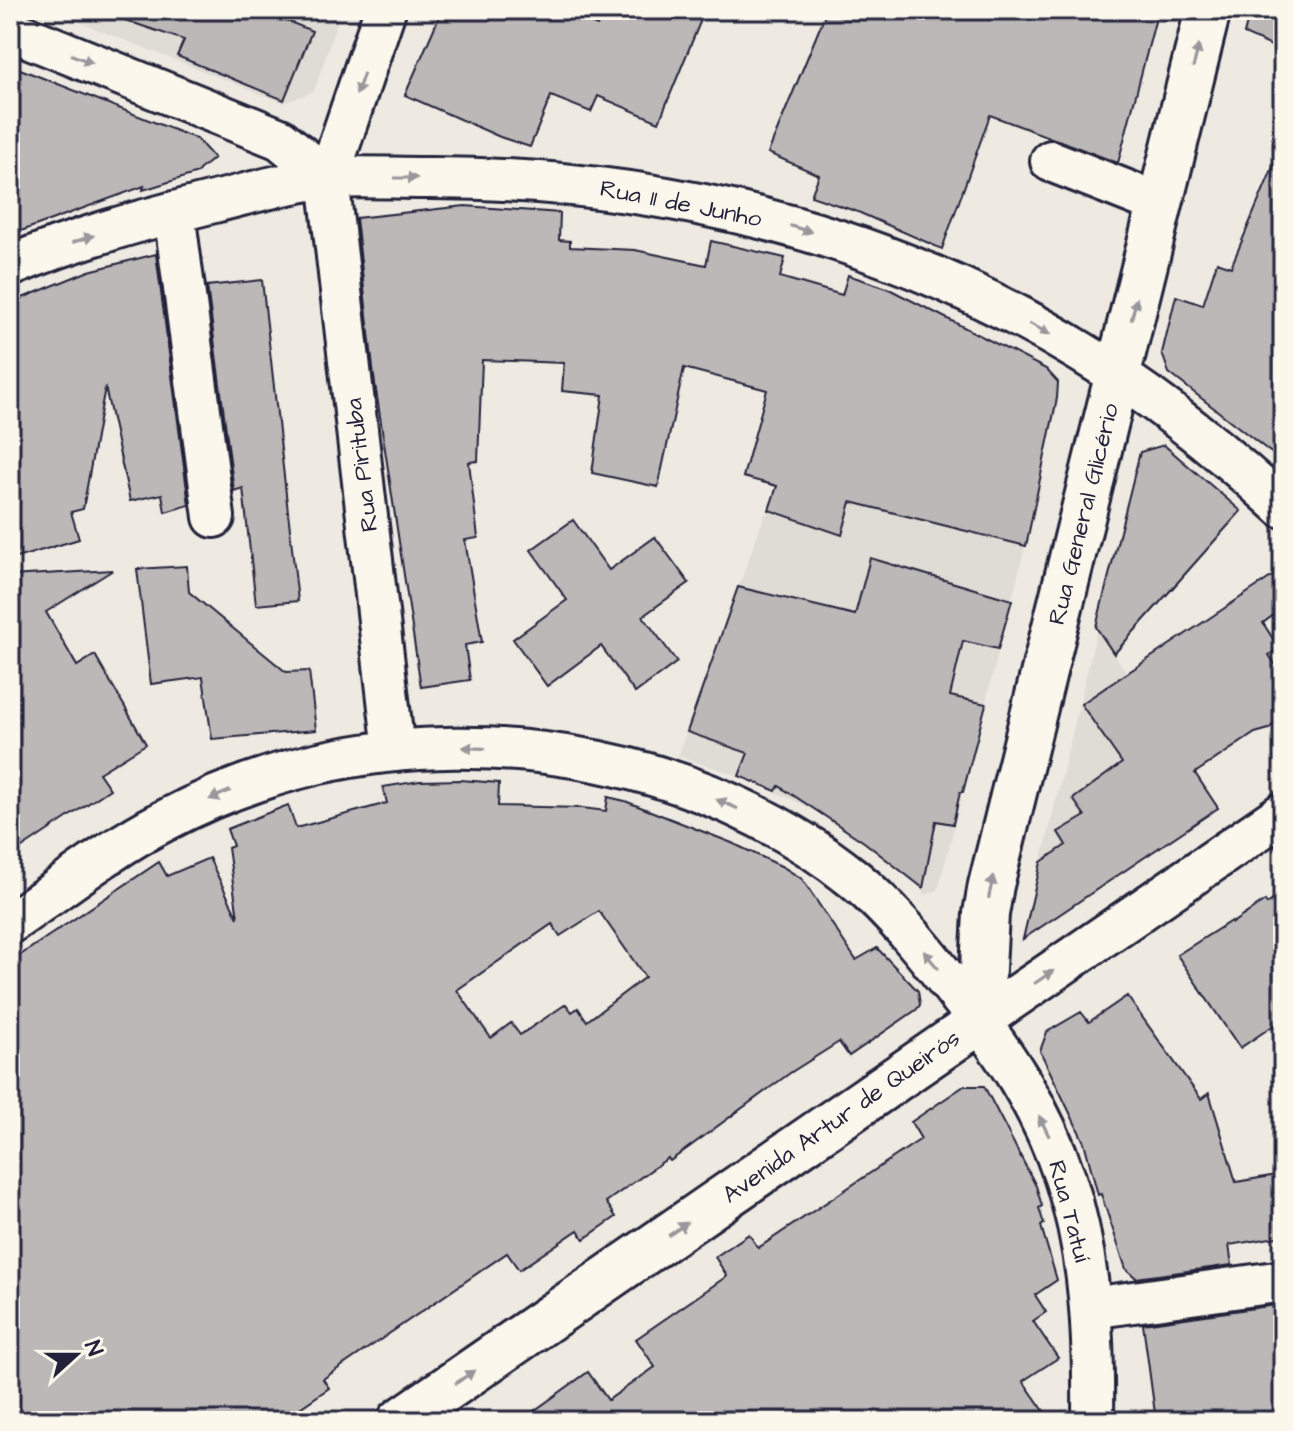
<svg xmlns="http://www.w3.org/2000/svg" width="1293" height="1431" font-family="'Architects Daughter',sans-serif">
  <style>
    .built { fill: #dfdbd5 }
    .building { fill: #bcb8b8; stroke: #22223b; stroke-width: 2; fill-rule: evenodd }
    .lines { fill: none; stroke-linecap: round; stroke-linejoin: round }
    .minor-casing { stroke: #22223b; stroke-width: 46 }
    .major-casing { stroke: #22223b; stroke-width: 50 }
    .minor { stroke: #fbf7ec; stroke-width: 40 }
    .major { stroke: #fbf7ec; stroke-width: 44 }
    .oneway { fill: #99979c }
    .labels { text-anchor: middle; stroke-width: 6; stroke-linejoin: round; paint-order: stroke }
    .street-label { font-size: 24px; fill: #22223b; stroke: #fbf7ec }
  </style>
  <rect width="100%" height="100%" fill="#eeeae2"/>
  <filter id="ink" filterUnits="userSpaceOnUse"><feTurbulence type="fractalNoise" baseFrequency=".0125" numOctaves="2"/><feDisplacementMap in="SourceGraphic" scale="16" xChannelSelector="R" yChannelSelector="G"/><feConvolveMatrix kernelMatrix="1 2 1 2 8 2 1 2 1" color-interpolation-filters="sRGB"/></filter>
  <g filter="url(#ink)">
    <g class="built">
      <path d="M48 10H341L314 91 284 103Z"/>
      <path d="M848 275 884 287 1046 369 1058 382 1057 398 1039 492 938 890 926 895 912 880 864 842 818 811 739 776 678 756 765 514H768L769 510Z"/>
      <path d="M1164 445 1241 511 1114 654 1218 808 1036 930 1027 921 1140 452Z"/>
    </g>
    <g class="building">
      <path d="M111 10H261L312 31 284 100 177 56 184 40 110 15Z"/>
      <path d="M442 10H560L597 26 604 10H705L659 122 598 96 591 112 551 96 530 147 500 137 405 95Z"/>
      <path d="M827 10H1158L1118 163 990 115 942 249 858 212 811 196 819 175 768 153Z"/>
      <path d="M1250 10H1283V51L1244 34Z"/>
      <path d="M10 65 197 139 214 158 199 170 198 173 143 190 144 186 10 235Z"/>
      <path d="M1283 143V462L1169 373 1162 353 1176 296 1203 305 1217 262 1231 267Z"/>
      <path d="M465 206 560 213 559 240 570 241V247L635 250 706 265 711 241 785 258 780 277 842 295 848 275 887 288 1046 369 1058 382 1057 398 1026 546 851 502 842 535 769 510 777 486 743 477 767 390 684 368 658 487 592 473 603 395 562 391 564 363 482 360 478 461 469 462 478 538 465 540 482 642 465 645 470 680 421 687 374 377 356 218Z"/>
      <path d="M156 254 189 505 165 512 162 494 130 501 105 387 83 509 71 512 79 539 10 560V303L89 271Z"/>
      <path d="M262 280 298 601 256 605 243 488 234 491 207 286Z"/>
      <path d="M1164 445 1241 511 1114 654 1096 627 1140 452Z"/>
      <path d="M573 520 609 570 655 537 689 583 643 616 677 662 635 693 601 646 547 686 513 639 567 600 531 550Z"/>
      <path d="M870 558 1012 600 998 649 963 641 950 696 986 704 963 792H960L953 824 936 821 923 888 864 842 779 786 776 791 739 776 748 753 687 732 738 587 855 615Z"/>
      <path d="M187 566 189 592 286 672 309 671 316 730 212 739 203 677 151 684 137 569Z"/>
      <path d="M1283 569V608L1263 623 1279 648 1269 655 1283 676V714L1269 729 1255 733 1195 773 1218 808 1023 939 1041 862 1066 845 1058 832 1085 816 1073 799 1122 763 1081 704Z"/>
      <path d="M113 570 46 612 77 666 95 655 146 744 99 773 110 789 10 856V576Z"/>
      <path d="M460 780 499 783 498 806 582 808 606 811 608 797 625 801 732 843 783 867 802 879 856 960 877 948 918 991 920 1005 916 1010 849 1056 839 1042 790 1073 670 1161 668 1158 606 1202 616 1217 584 1239 578 1230 519 1270 507 1253 323 1379 329 1388 281 1421H10V962L159 862 167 876 209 858 238 918 228 848 233 846 227 829 288 805 296 828 387 803 383 787 420 781ZM599 911 645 977 587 1021 578 1008 572 1012 566 1004 520 1035 511 1023 491 1038 457 990 552 924 560 936Z"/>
      <path d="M1283 893V1019L1240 1048 1177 955 1231 921 1232 923 1265 901 1267 904Z"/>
      <path d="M1127 996 1201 1099 1209 1093 1236 1182 1277 1175 1283 1210V1236L1229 1245 1232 1265 1136 1278 1126 1269 1101 1194 1098 1195 1084 1142 1040 1051 1047 1032 1081 1012 1089 1022Z"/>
      <path d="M964 1086H984L1036 1186 1042 1206 1039 1208 1044 1224 1041 1226 1057 1280 1035 1295 1046 1312 1033 1321 1058 1358 1023 1381 1051 1421H520L588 1372 608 1400 655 1367 636 1339 727 1276 715 1257 749 1234 758 1248 921 1139 911 1122Z"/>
      <path d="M1283 1304V1421H1156L1143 1324Z"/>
    </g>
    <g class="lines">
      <g class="minor-casing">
        <g id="minor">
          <path d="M385 10 328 178 394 751"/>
          <path d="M10 30 280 139 328 178"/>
          <path d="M1051 161 1160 204"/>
          <path d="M174 212 214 517"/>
          <path d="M10 266C76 238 145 219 214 202 251 193 290 181 328 178 360 176 393 178 424 178 655 177 884 231 1081 352 1154 396 1221 450 1283 507"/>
          <path d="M10 923C60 889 109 849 164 821 211 796 262 777 315 764 496 722 708 761 854 879 893 911 926 953 957 993 1004 1051 1041 1106 1065 1178 1091 1256 1094 1339 1093 1421"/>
          <path d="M980 1021 1283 813"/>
          <path d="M1091 1308 1283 1281"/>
        </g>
      </g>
      <g class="major-casing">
        <path id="major" d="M400 1421 980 1021 986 914 991 885 1208 10"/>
      </g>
      <use href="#minor" class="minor"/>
      <use href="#major" class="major"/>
    </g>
    <defs><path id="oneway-solid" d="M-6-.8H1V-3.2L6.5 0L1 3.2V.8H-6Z" transform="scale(2)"/></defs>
    <g class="oneway">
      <use href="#oneway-solid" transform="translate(1196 56) rotate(-76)"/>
      <use href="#oneway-solid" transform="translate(82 59) rotate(22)"/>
      <use href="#oneway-solid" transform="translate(360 84) rotate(109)"/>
      <use href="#oneway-solid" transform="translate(406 178)"/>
      <use href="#oneway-solid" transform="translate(801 229) rotate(17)"/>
      <use href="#oneway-solid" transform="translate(83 239) rotate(-18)"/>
      <use href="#oneway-solid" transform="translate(1134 309) rotate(-76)"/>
      <use href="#oneway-solid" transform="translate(1040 329) rotate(28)"/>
      <use href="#oneway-solid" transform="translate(474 748) rotate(-177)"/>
      <use href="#oneway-solid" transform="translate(220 795) rotate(157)"/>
      <use href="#oneway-solid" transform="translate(727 804) rotate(-157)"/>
      <use href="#oneway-solid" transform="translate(991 887) rotate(-78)"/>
      <use href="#oneway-solid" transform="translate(931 960) rotate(-130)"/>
      <use href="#oneway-solid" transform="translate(1044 977) rotate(-34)"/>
      <use href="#oneway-solid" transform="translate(1044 1126) rotate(-116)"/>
      <use href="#oneway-solid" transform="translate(678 1229) rotate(-35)"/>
      <use href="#oneway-solid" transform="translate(465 1377) rotate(-35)"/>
    </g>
  </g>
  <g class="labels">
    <g class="street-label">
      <text transform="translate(681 203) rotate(11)" y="8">Rua 11 de Junho</text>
      <text transform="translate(361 465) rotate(-97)" y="8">Rua Pirituba</text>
      <text transform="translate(1083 514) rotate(-76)" y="8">Rua General Glicério</text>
      <text transform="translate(841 1116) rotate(-35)" y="8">Avenida Artur de Queirós</text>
      <text transform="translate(1070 1211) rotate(75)" y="8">Rua Tatuí</text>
    </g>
  </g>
  <rect width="1293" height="1431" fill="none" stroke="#fbf7ec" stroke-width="40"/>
  <rect x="20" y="20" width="1253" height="1391" fill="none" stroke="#22223b" stroke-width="3" filter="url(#ink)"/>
  <g transform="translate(76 1355) rotate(69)" stroke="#fbf7ec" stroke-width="6" paint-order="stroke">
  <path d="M0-6L14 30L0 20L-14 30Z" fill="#22223b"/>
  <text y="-12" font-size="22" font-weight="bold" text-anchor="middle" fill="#22223b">N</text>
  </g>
</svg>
